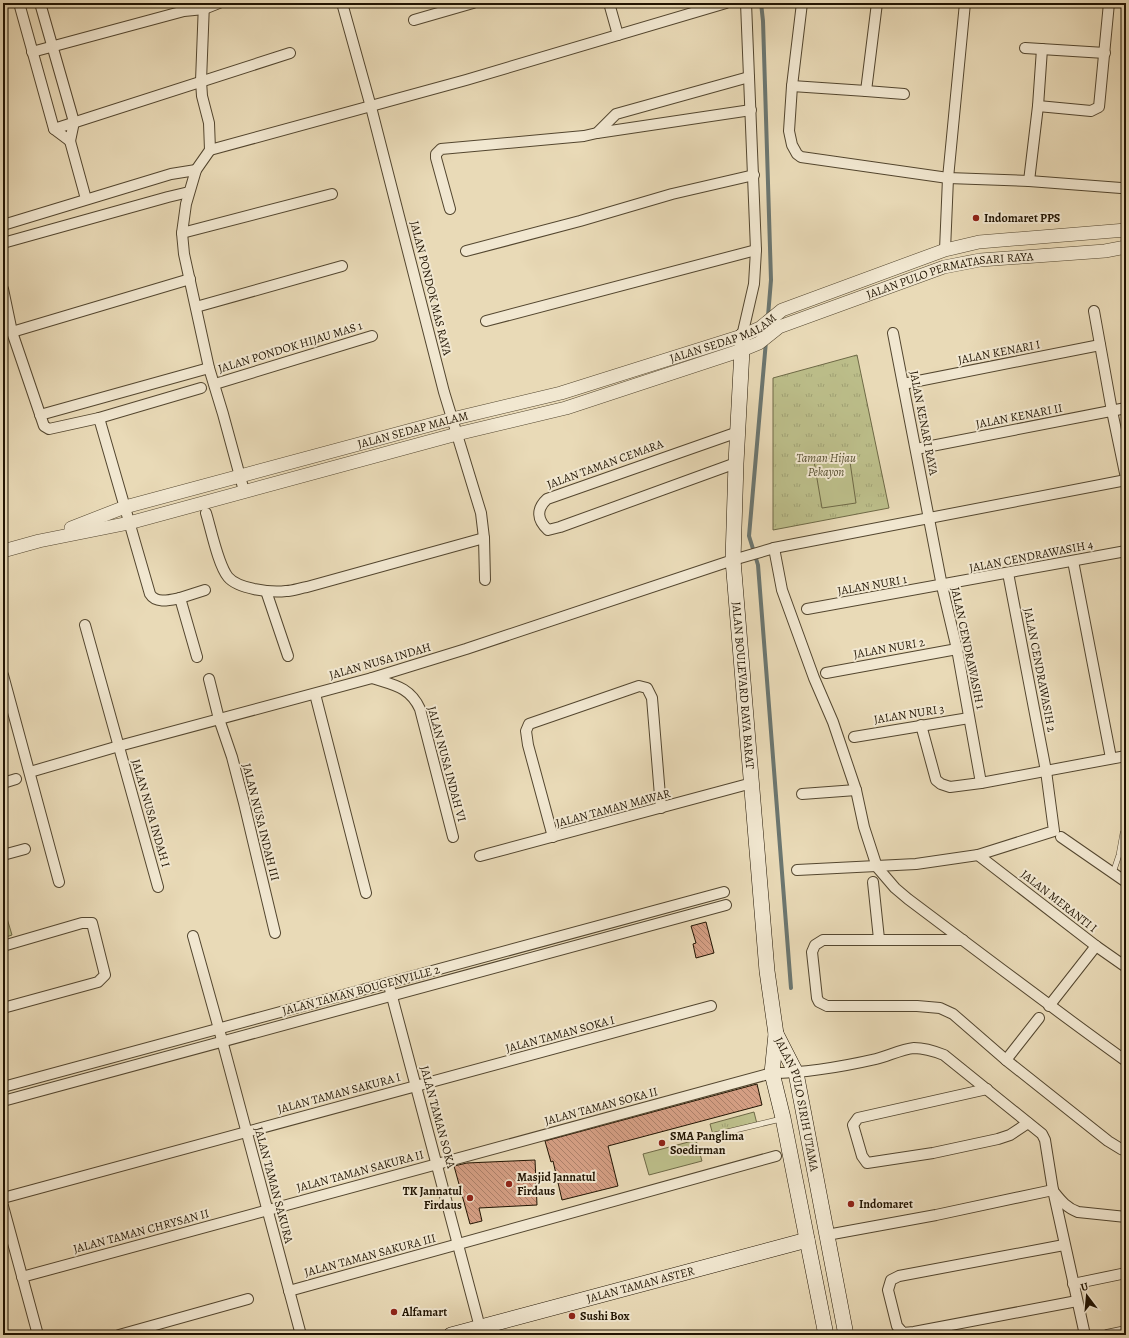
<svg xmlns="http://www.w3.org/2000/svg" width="1129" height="1338" font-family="Alegreya,serif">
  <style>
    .grass { fill: url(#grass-tufts); stroke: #6e6946 }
    .pitch { fill: #bcbe8a; stroke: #6e6946 }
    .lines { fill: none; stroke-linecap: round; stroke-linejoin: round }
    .stream { stroke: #6b7670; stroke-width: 4 }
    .building { fill: url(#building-back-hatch); stroke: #211402 }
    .service-casing { stroke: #53462f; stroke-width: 6 }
    .minor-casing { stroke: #53462f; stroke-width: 12 }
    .tertiary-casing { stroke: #53462f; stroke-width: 14 }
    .secondary-casing { stroke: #211402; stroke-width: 16 }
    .service { stroke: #f1e7d0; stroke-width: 5 }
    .minor { stroke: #f1e7d0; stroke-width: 10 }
    .tertiary { stroke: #f1e7d0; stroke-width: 13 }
    .secondary { stroke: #f1e7d0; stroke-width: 15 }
    .poi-dot { fill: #8f2418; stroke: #f1e7d0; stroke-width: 1.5 }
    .labels { text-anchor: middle; stroke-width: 4; stroke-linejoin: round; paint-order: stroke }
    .poi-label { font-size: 12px; font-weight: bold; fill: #211402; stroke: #f1e7d0; text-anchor: start }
    .street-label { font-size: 12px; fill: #211402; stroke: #f1e7d0 }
    .park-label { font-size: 12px; font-style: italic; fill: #575032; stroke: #f1e7d0 }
  </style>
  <defs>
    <pattern id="grass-tufts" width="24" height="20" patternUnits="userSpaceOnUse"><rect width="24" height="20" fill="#bcbe8a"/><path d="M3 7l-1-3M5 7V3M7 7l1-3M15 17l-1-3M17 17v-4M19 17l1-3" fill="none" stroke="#a1a275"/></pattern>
    <pattern id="building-back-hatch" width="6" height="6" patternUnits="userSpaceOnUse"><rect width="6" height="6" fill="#d49e83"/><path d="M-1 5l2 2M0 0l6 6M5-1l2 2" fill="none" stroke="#ac8069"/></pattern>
  </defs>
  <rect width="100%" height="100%" fill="#e9dab7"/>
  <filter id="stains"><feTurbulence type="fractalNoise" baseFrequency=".005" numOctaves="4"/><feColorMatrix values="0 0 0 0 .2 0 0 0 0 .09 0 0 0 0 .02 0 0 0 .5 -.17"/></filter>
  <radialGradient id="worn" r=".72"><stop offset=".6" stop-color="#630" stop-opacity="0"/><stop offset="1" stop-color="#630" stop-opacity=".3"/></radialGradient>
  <g class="grass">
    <path d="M857 355 889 508 773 530V378Z"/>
    <path d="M754 1112 757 1124 713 1135 710 1124Z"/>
  </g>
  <g class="pitch">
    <path d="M849 455 856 503 822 508 814 461Z"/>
    <path d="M3 905 12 935 3 938Z"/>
    <path d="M696 1140 702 1161 649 1175 643 1154Z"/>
  </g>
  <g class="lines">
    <g class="stream">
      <path d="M761 3 763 21 771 280 768 316"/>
      <path d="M766 341 749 536 758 565 791 988"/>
    </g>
  </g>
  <g class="building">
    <path d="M706 922 714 953 696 958 693 944 696 943 691 926Z"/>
    <path d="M757 1084 762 1105 608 1146 618 1186 562 1200 553 1161 551 1162 545 1141Z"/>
    <path d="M535 1160 537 1205 479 1208 482 1221 470 1224 454 1166 467 1163Z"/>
  </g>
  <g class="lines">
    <g class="service-casing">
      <g id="service">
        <path d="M1113 873 1119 855 1123 833H1126"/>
        <path d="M710 1136 781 1119"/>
      </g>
    </g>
    <g class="minor-casing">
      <g id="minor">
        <path d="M19 3 54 129 70 141 74 122 40 3"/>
        <path d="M204 3 201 81 202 96 209 123 210 150 196 170 186 204 182 233 184 254 209 368 223 414 244 491"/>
        <path d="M342 3 371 107 444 392 481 513 484 538 485 580"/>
        <path d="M609 3 618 35"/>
        <path d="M802 3 792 86 789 131 792 145 797 154 801 157 948 178 1029 181 1121 188"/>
        <path d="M414 20 473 3"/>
        <path d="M1025 48 1105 53"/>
        <path d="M32 52 184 11 204 9 219 3"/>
        <path d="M792 86 866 91 877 3"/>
        <path d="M866 91 904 94"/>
        <path d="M1038 106 1091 111 1099 107 1109 3"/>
        <path d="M54 129 290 53"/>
        <path d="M597 133 751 110"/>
        <path d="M70 141 86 199"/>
        <path d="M210 150 466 80 726 3"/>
        <path d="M1029 181 1038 106 1042 49"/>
        <path d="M450 209 436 158V154L441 149 584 136 597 133 616 114 749 77"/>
        <path d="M3 225 171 174 196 170"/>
        <path d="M182 233 332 194"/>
        <path d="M3 243 168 197 189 192"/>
        <path d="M945 250 948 178 965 3"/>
        <path d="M466 251 580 221 672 194 754 175"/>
        <path d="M3 289 12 332 44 426 49 429 99 418 150 594C156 604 170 600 180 598L197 657"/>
        <path d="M196 307 342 266"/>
        <path d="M1094 311 1112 411 1126 478"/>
        <path d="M486 321 756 250"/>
        <path d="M12 332 190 279"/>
        <path d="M893 333 942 586 957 649 981 783"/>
        <path d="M742 336 754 284 756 250 746 3"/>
        <path d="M215 384 372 336"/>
        <path d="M903 384 1100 345"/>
        <path d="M40 415 209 368"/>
        <path d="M99 418 201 388"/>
        <path d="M916 449 1126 408"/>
        <path d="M736 463 560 527 548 530C537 520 536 509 547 499L738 432"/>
        <path d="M206 513C211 529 218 565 228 577 238 589 271 593 286 591 293 591 300 588 307 587L484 538"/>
        <path d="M774 548 782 590 814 678 833 722 856 790 864 827 877 867 895 888 908 899C980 953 1052 1008 1126 1061"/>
        <path d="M1073 561 1111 758"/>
        <path d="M266 591 288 656"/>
        <path d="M180 598 205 590"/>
        <path d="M807 609 1126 551"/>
        <path d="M85 625 158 887"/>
        <path d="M826 673 957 649"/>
        <path d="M3 675 59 882"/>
        <path d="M372 678C394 685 410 687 420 709L453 837"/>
        <path d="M209 679 219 719 232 757 244 803 275 933"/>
        <path d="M315 694 366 893"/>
        <path d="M921 725 936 780 941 784 950 787 981 783 1126 756"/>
        <path d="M854 737 969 718"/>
        <path d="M30 772 119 746 372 678 466 649 733 560 774 548 1126 480"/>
        <path d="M3 783 16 779"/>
        <path d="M802 794 856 790"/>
        <path d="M553 837 528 745 526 731 529 724 639 686 647 688 652 698 661 808"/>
        <path d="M1061 837 1126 882"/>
        <path d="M3 855 25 849"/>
        <path d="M978 855 1096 946 1126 967"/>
        <path d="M480 856 752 783"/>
        <path d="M797 870 916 864 978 855 1054 831 1046 771 1008 573"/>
        <path d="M873 882 879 939"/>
        <path d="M193 936 219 1029 301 1335"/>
        <path d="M963 940H823L815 945 812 952 817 998 819 1002 827 1006H917L940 1008 953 1014 1006 1060 1108 1141 1121 1149 1126 1151"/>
        <path d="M3 946 82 923H92L105 975 98 982 3 1008"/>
        <path d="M390 989 482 1335"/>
        <path d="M1049 1006 1096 946"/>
        <path d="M1006 1060 1039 1018"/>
        <path d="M3 1087 724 892"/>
        <path d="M987 1089 858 1118 853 1125 862 1156 867 1163 933 1153 998 1139 1010 1135 1028 1123"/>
        <path d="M3 1101 726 905"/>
        <path d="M1054 1192C1061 1201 1067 1208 1078 1212L1126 1217"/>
        <path d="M3 1198 711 1006"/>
        <path d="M3 1206 38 1335"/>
        <path d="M827 1235 936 1215 1053 1190"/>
        <path d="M1064 1245 899 1276 891 1280 888 1290 897 1326 903 1333 914 1332 1077 1301"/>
        <path d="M22 1277 772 1073C808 1073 841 1067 876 1059 888 1056 902 1049 914 1048 925 1048 934 1051 944 1055L1042 1134 1045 1140 1053 1190 1085 1335"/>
        <path d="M1073 1284 1126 1273"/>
        <path d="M289 1291 776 1156"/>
        <path d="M119 1335 248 1299"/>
        <path d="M1107 1335 1126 1331"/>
      </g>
    </g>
    <g class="tertiary-casing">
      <g id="tertiary">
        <path id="s1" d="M71 528 125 507 452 419 561 393 742 336 760 328 782 310 945 250 979 242 1126 230"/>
        <path id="s2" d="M3 551 39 541 129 523 457 434 566 408 742 350 759 343 779 327 944 267 980 260 1105 251 1126 247"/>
      </g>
    </g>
    <g class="secondary-casing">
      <g id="secondary">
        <path id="s3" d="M742 336V350L736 463 733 560 767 971 776 1034 772 1073 783 1118 826 1335"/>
        <path id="s4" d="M776 1034 796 1073 846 1335"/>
        <path id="s5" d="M451 1335 807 1240"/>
      </g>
    </g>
    <use href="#service" class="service"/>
    <use href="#minor" class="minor"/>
    <use href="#tertiary" class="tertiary"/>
    <use href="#secondary" class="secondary"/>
  </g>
  <g class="poi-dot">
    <circle cx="976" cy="218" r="4"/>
    <circle cx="662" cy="1143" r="4"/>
    <circle cx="509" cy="1184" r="4"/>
    <circle cx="470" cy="1198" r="4"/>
    <circle cx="851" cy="1204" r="4"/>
    <circle cx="394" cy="1312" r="4"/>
    <circle cx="572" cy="1316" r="4"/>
  </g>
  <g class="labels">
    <g class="poi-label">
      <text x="984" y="222">Indomaret PPS</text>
      <text x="670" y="1140">SMA Panglima<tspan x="670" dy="14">Soedirman</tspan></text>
      <text x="517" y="1181">Masjid Jannatul<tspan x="517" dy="14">Firdaus</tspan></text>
      <text x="462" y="1195" text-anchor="end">TK Jannatul<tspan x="462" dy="14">Firdaus</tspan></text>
      <text x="859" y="1208">Indomaret</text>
      <text x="402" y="1316">Alfamart</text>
      <text x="580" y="1320">Sushi Box</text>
    </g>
    <g class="street-label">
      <text dy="4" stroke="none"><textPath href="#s2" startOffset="990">JALAN PULO PERMATASARI RAYA</textPath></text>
      <text transform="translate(431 288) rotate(76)" y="4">JALAN PONDOK MAS RAYA</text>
      <text dy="4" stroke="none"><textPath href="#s1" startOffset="680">JALAN SEDAP MALAM</textPath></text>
      <text transform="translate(290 347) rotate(-17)" y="4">JALAN PONDOK HIJAU MAS 1</text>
      <text transform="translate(999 352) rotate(-11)" y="4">JALAN KENARI I</text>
      <text transform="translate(1019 416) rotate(-11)" y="4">JALAN KENARI II</text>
      <text transform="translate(924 423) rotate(79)" y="4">JALAN KENARI RAYA</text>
      <text dy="4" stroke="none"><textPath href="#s1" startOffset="356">JALAN SEDAP MALAM</textPath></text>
      <text transform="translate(605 464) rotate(-20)" y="4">JALAN TAMAN CEMARA</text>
      <text transform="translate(1031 556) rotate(-11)" y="4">JALAN CENDRAWASIH 4</text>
      <text transform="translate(872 585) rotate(-10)" y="4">JALAN NURI 1</text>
      <text transform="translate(889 648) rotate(-10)" y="4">JALAN NURI 2</text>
      <text transform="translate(968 648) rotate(78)" y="4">JALAN CENDRAWASIH 1</text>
      <text transform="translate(380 661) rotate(-16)" y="4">JALAN NUSA INDAH</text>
      <text transform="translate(1040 670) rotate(79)" y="4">JALAN CENDRAWASIH 2</text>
      <text dy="4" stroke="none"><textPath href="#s3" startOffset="350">JALAN BOULEVARD RAYA BARAT</textPath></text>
      <text transform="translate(909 714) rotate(-9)" y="4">JALAN NURI 3</text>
      <text transform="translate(447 764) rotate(75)" y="4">JALAN NUSA INDAH VI</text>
      <text transform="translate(613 808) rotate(-15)" y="4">JALAN TAMAN MAWAR</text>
      <text transform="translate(151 813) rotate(74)" y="4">JALAN NUSA INDAH I</text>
      <text transform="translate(261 822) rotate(76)" y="4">JALAN NUSA INDAH III</text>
      <text transform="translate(1059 901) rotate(38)" y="4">JALAN MERANTI I</text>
      <text transform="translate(361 990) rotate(-15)" y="4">JALAN TAMAN BOUGENVILLE 2</text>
      <text transform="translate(560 1034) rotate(-15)" y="4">JALAN TAMAN SOKA I</text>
      <text transform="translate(339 1093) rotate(-15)" y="4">JALAN TAMAN SAKURA I</text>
      <text transform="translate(601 1106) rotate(-15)" y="4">JALAN TAMAN SOKA II</text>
      <text dy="4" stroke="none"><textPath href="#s4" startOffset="74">JALAN PULO SIRIH UTAMA</textPath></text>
      <text transform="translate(438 1117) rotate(75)" y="4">JALAN TAMAN SOKA</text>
      <text transform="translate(360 1171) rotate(-15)" y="4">JALAN TAMAN SAKURA II</text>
      <text transform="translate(274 1185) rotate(75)" y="4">JALAN TAMAN SAKURA</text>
      <text transform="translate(141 1231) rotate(-15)" y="4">JALAN TAMAN CHRYSAN II</text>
      <text transform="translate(370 1255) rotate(-15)" y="4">JALAN TAMAN SAKURA III</text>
      <text dy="4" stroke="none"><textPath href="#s5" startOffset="196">JALAN TAMAN ASTER</textPath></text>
    </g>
    <g class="park-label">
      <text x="826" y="462">Taman Hijau<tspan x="826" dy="14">Pekayon</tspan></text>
    </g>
  </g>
  <rect width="1129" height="1338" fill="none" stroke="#e9dab7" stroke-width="16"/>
  <rect x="4" y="4" width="1121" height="1330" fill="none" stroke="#211402" stroke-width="2"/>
  <rect x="8" y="8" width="1113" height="1322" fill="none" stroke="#211402"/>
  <g transform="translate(1087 1296) rotate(344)" stroke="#f1e7d0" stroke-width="3" paint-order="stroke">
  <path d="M0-3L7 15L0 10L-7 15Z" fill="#211402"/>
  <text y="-6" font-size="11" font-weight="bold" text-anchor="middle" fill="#211402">U</text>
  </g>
  <rect width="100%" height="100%" filter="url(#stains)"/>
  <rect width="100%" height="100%" fill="url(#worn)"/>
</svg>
